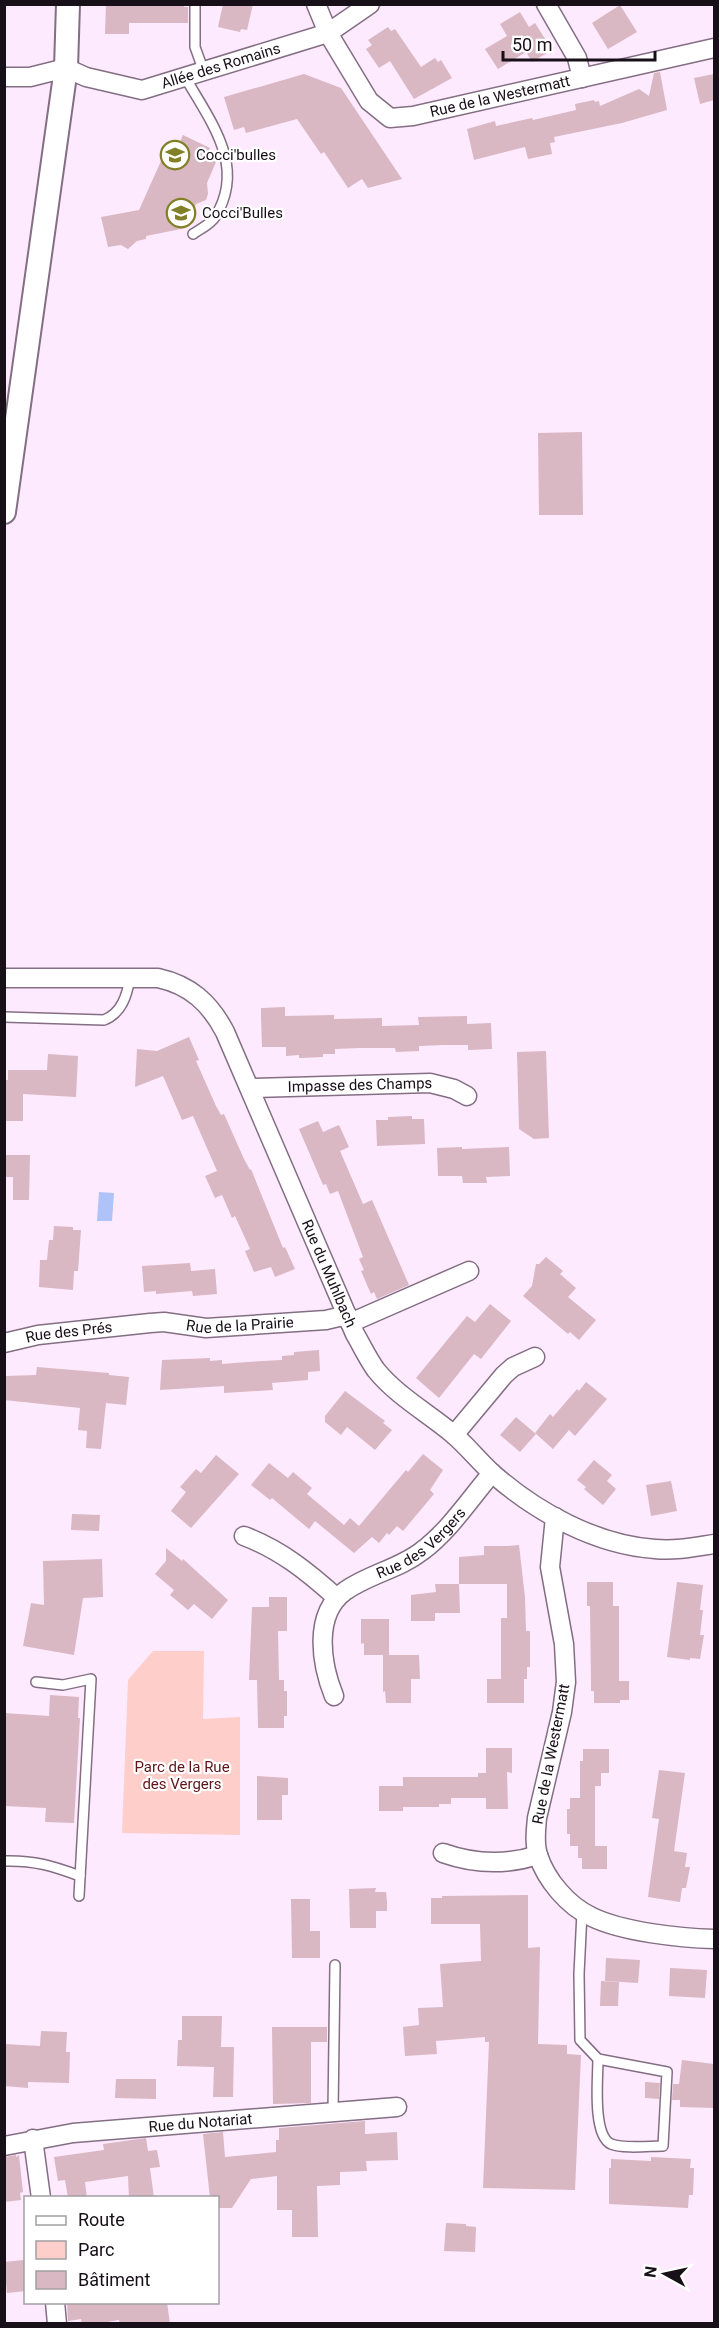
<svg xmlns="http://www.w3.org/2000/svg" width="719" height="2328" font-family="Roboto,sans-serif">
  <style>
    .green { fill: #fdceca }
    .water { fill: #afc3f8 }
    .building { fill: #d9b7c3 }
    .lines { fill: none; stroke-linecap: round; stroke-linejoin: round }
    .service-casing { stroke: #836e83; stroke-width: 12 }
    .minor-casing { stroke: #836e83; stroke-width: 21 }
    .tertiary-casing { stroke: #836e83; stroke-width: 26 }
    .service { stroke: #fff; stroke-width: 9 }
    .minor { stroke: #fff; stroke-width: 18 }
    .tertiary { stroke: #fff; stroke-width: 22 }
    .labels { text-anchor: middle; stroke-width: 4.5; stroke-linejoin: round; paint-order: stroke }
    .street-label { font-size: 15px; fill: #181018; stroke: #fff }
    .poi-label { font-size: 15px; fill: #181018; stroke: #fff; text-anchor: start }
    .park-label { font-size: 15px; fill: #611518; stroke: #fff }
  </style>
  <rect width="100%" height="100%" fill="#feeafe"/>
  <path class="green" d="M153 1651H204L203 1719 240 1717V1835L122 1833 128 1680Z"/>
  <path class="water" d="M99 1192 114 1193 112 1221H97Z"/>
  <g class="building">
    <path d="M106 4H184V7H188V23H129V34H105Z"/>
    <path d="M223 4H253L247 30 241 29 240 32 218 27Z"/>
    <path d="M620 5 637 32 608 49 592 23Z"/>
    <path d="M520 12 529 27 535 23 552 50 532 62 526 52 498 69 485 49 507 36 500 24Z"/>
    <path d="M388 27 391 31 395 29 421 67 435 58 438 62 441 60 452 78 414 99 390 61 379 68 366 49 372 45 368 40Z"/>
    <path d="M660 72 667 110 622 123 554 137 555 142 550 143 552 154 528 159 525 147 474 160 467 129 495 121 496 126 532 118 533 120 576 110 575 104 594 100 595 102 599 101 600 106 639 89 649 96 654 73Z"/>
    <path d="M304 74 341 88 402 179 368 188 362 179 348 188 324 152 321 154 297 119 246 133 244 127 234 130 224 97Z"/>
    <path d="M714 74V100L700 104 694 78Z"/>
    <path d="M183 135 210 148 206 157 216 162 207 183 208 194 206 200 196 204 186 228 146 236V239L137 241 128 249 121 245 108 247 101 217 139 210 170 141 179 144Z"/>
    <path d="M582 432 583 515H539L538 433Z"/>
    <path d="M285 1007V1016L334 1015V1019L382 1018V1026L419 1025 418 1017 467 1016V1024L491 1023 492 1049 468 1050V1045H444L419 1046V1051L396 1052 395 1048H359L335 1049V1054H323V1057L299 1058V1055L286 1056V1047H262L261 1017V1008Z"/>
    <path d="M189 1037 199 1060 196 1061 216 1106 221 1115 224 1114 244 1159 250 1170 251 1169 283 1248 285 1247 295 1269 275 1277 271 1267 254 1272 245 1251 250 1249 235 1216 232 1218 222 1195 215 1198 205 1176 217 1171 193 1116 182 1120 163 1076 135 1087 137 1049 157 1051Z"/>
    <path d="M546 1051 549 1138 534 1139 519 1129 517 1052Z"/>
    <path d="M48 1054 78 1056 76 1097 23 1094V1121H4V1080H8V1070H47Z"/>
    <path d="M412 1116V1119H424L425 1144 377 1146 376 1120H388V1117Z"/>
    <path d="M318 1121 323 1132 339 1125 349 1147 340 1151 363 1204 372 1200 409 1285 377 1299 374 1292 371 1294 361 1271 364 1270 359 1259 363 1257 338 1191 330 1194 326 1184 323 1185 299 1129Z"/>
    <path d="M462 1147V1149L509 1147 510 1176 486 1177 487 1183H463L462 1176H438L437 1148Z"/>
    <path d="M4 1155H30L29 1200H13V1177H4Z"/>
    <path d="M54 1226 73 1227V1230H81L78 1271H74L73 1290 39 1287 40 1260H47L49 1240H53Z"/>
    <path d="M546 1257 563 1271 560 1274 576 1288 568 1297 596 1320 579 1340 570 1332 568 1334 523 1296 532 1286 536 1264H539Z"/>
    <path d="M190 1263 191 1271 215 1269 217 1294 193 1296 192 1291 156 1294V1291L144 1292 142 1266Z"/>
    <path d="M490 1304 511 1321 481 1359 474 1354 439 1398 416 1378 467 1316 475 1322Z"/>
    <path d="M319 1350 320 1371 308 1372V1380L272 1383 273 1390 224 1393V1386L160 1390 162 1360 210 1358V1361L222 1360V1364L247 1362 282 1360V1356L294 1355V1352Z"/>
    <path d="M37 1367 109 1373V1375L129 1377 126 1405 106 1403 101 1449 86 1448 87 1431 78 1430 80 1408 4 1400V1376L36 1375Z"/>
    <path d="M586 1382 607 1399 575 1436 569 1430 553 1449 535 1433 550 1414 553 1417 577 1389 579 1391Z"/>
    <path d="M345 1391 385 1421 383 1423 392 1430 375 1450 347 1427 341 1435 325 1422V1416Z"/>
    <path d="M516 1417 536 1434 520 1452 500 1435Z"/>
    <path d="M423 1454 443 1470 430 1490 434 1494 403 1531 397 1526 389 1535 387 1533 379 1543 372 1537 354 1553 315 1521 309 1529 272 1498 270 1500 251 1485 269 1463 288 1478 293 1472 312 1488 307 1494 344 1525 350 1518 359 1526 406 1470 408 1472Z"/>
    <path d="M216 1455 239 1474 191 1528 171 1511 186 1492 180 1487 196 1469 201 1473Z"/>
    <path d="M594 1460 612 1475 607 1481 616 1489 603 1505 584 1489 586 1487 577 1480Z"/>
    <path d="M671 1481 677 1511 651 1516 646 1485Z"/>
    <path d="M72 1514 100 1515 99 1531 71 1530Z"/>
    <path d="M519 1545 525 1597 526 1631H530V1667H527V1679H524V1703H487V1679H501V1618H507V1584H459V1557L484 1555V1546H507V1558V1546Z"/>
    <path d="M166 1548 182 1561 183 1559 228 1600 212 1619 194 1604 188 1610 170 1595 174 1590 155 1574 166 1561Z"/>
    <path d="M102 1559 103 1597 83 1598 74 1655 23 1646 31 1603 44 1605 43 1561Z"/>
    <path d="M587 1582H613V1606H619V1681H629V1700H620V1703H594V1691H591V1683L590 1606H587Z"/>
    <path d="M677 1582 703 1585 700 1610H703L700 1635H704L700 1659 690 1658V1660L667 1657Z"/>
    <path d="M435 1584H459L460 1613H435V1621H411V1595L436 1592Z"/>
    <path d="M269 1597H287V1631H278L279 1680H284V1691H287V1716H284V1728H258L257 1680H249L252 1607H269Z"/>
    <path d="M361 1619H389V1655H419L420 1679H411V1703H386L385 1691 383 1692V1655H388H364V1643L361 1644Z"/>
    <path d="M50 1695 79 1697 78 1718H80L74 1823 45 1822 46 1808 4 1806V1713L49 1716Z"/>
    <path d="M486 1748H512V1773L507 1772 508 1809H486V1798H451V1804H439V1807H403V1811H379V1786H403V1777H478V1773H486Z"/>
    <path d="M583 1749H609V1773H601V1786H595V1846H607V1869H582V1858H578V1846H570V1834H567V1809H570V1798H580V1761H583Z"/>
    <path d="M659 1770 685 1773 674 1851 687 1853 685 1867H690L686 1888H682L680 1902 648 1897 659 1819 652 1818Z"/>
    <path d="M257 1776 288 1778V1795H282V1820H257Z"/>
    <path d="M376 1888 375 1892H386L387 1902V1911H376V1928H350L349 1889Z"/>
    <path d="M528 1895V1948L540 1947 538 2044 567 2045V2054L581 2055 575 2190 483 2188 489 2042H485V2037L436 2041 437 2054 405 2056 403 2027 419 2025 418 2008 443 2007 440 1964 481 1961 480 1924H431V1898H442V1896Z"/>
    <path d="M291 1899H310V1931H320V1958H292Z"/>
    <path d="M606 1958 640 1960 638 1983 605 1981Z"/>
    <path d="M670 1968 707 1970 705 1998 669 1996Z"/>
    <path d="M601 1981 619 1982 618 2006H600Z"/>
    <path d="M182 2016H222L221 2047H234L233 2097H213L214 2067 177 2066 178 2040H182Z"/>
    <path d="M272 2027H327V2042H311V2103L273 2104Z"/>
    <path d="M41 2031 67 2032 66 2052H70L69 2083 28 2082V2088L4 2086V2044L40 2046Z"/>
    <path d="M682 2060 714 2064V2108L680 2107V2100H672L673 2084H679Z"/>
    <path d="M116 2079H156V2099L115 2098Z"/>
    <path d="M645 2082 660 2083 659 2099 645 2098Z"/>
    <path d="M365 2121V2134L397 2132 398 2160 366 2161 367 2171 340 2172V2185L317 2186 318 2237H292V2210H277V2176L251 2179 232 2208H218V2198H210L203 2134 223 2132 225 2157 276 2152V2140H279V2128Z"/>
    <path d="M146 2138 148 2151 157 2150 160 2167 150 2168 154 2198H129L128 2176 85 2182 87 2198H68L65 2180 58 2181 54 2157 104 2150 103 2144Z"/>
    <path d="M16 2155V2157L19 2155 23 2192 20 2193 21 2200 4 2202V2157Z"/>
    <path d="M651 2157 691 2159 690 2168H694L693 2195H689L688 2208 609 2204V2168H611V2159L651 2161Z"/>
    <path d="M446 2223 466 2224V2226L476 2227 475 2252 444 2251Z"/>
    <path d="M23 2260 26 2262V2291L7 2293 4 2262Z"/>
    <path d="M67 2302H167L170 2324H120L119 2320 96 2324H82L81 2319 68 2321Z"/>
  </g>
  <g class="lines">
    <g class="service-casing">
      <g id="service">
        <path d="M195 4V47L204 72"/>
        <path d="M185 77C210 121 247 166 215 217 211 224 200 229 193 234"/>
        <path d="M4 1017 104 1020C122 1013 127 995 130 978"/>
        <path d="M36 1682 63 1685 91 1679 79 1896"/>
        <path d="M4 1861C34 1860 53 1866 80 1876"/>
        <path d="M582 1912 579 1974 580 2040 598 2059 667 2072 663 2146C650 2146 623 2149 611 2144 592 2135 598 2077 598 2059"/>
        <path d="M333 2112 335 1965"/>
      </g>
    </g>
    <g class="minor-casing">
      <g id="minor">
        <path id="s1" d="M316 4 328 33 369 101 390 118 413 116 714 48"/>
        <path d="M546 4 577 58 582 78"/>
        <path id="s2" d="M4 77H30L66 68 86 77 142 90 328 33 370 4"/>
        <path id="s3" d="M4 978H158C190 985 210 1003 225 1032L355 1334C362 1346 368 1359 376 1370 397 1396 428 1413 453 1434 467 1446 479 1461 492 1473 536 1512 596 1545 655 1549 675 1551 695 1547 714 1544"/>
        <path id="s4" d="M250 1088 430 1083 454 1089 467 1096"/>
        <path d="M350 1323 469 1271"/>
        <path id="s5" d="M4 1343 38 1335 150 1323 164 1322 206 1328 326 1320 347 1315"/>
        <path d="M454 1435 504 1375 513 1367 535 1357"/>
        <path d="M555 1517 550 1567 564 1644 566 1682 562 1712 537 1818C536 1830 534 1843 538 1855 546 1880 568 1906 592 1917 623 1932 680 1938 714 1939"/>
        <path d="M244 1536C281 1550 308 1572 337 1598"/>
        <path id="s6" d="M334 1696C321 1664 313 1614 345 1591 369 1574 399 1569 422 1551 449 1531 470 1499 492 1473"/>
        <path d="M443 1853C474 1864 507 1865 538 1855"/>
        <path d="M33 2139 41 2198"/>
        <path id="s7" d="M4 2146 73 2133 397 2107"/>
        <path d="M55 2302 57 2324"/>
      </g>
    </g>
    <g class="tertiary-casing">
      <path id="tertiary" d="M4 512 66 68 68 4"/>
    </g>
    <use href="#service" class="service"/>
    <use href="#minor" class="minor"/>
    <use href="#tertiary" class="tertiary"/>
  </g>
  <defs>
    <g id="school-ring" transform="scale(1.5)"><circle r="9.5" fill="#fff" stroke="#818029" stroke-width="1.5"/><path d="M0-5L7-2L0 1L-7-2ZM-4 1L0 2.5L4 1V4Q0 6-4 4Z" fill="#818029"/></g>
  </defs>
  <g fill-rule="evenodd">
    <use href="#school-ring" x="175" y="155"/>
    <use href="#school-ring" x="181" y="213"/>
  </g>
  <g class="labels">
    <g class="street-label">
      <text dy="5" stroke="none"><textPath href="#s2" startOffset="225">Allée des Romains</textPath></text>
      <text dy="5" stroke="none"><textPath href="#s1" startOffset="250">Rue de la Westermatt</textPath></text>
      <text dy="5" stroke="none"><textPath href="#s4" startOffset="110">Impasse des Champs</textPath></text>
      <text dy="5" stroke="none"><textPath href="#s3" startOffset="506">Rue du Muhlbach</textPath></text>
      <text dy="5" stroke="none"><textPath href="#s5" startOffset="238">Rue de la Prairie</textPath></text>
      <text dy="5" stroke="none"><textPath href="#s5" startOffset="66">Rue des Prés</textPath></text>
      <text dy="5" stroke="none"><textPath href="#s6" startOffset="204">Rue des Vergers</textPath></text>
      <text transform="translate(551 1754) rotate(-79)" y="5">Rue de la Westermatt</text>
      <text dy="5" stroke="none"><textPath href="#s7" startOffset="198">Rue du Notariat</textPath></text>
    </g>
    <g class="poi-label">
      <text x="196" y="160">Cocci'bulles</text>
      <text x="202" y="218">Cocci'Bulles</text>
    </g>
    <g class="park-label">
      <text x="182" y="1772">Parc de la Rue<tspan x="182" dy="17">des Vergers</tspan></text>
    </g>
  </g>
  <rect width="719" height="2328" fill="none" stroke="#181018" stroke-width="12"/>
  <rect x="24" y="2196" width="195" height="108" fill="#ffffff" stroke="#a39fa3" stroke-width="1.5"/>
  <rect x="36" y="2216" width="30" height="9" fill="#ffffff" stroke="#a39fa3" stroke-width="1.5"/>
  <text x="78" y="2226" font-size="18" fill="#181018">Route</text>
  <rect x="36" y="2241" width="30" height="18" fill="#fdceca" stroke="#a39fa3" stroke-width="1.5"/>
  <text x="78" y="2256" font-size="18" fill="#181018">Parc</text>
  <rect x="36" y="2271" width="30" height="18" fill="#d9b7c3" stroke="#a39fa3" stroke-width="1.5"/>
  <text x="78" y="2286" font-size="18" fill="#181018">Bâtiment</text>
  <g transform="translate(665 2274) rotate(278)" stroke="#ffffff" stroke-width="4.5" paint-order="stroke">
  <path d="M0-4.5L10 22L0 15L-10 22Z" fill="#181018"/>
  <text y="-9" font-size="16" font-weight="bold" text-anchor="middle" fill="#181018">N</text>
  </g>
  <path d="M503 51v9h152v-9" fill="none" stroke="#181018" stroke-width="3"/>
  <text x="512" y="51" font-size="18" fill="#181018" stroke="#ffffff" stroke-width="4.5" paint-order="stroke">50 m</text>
</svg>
